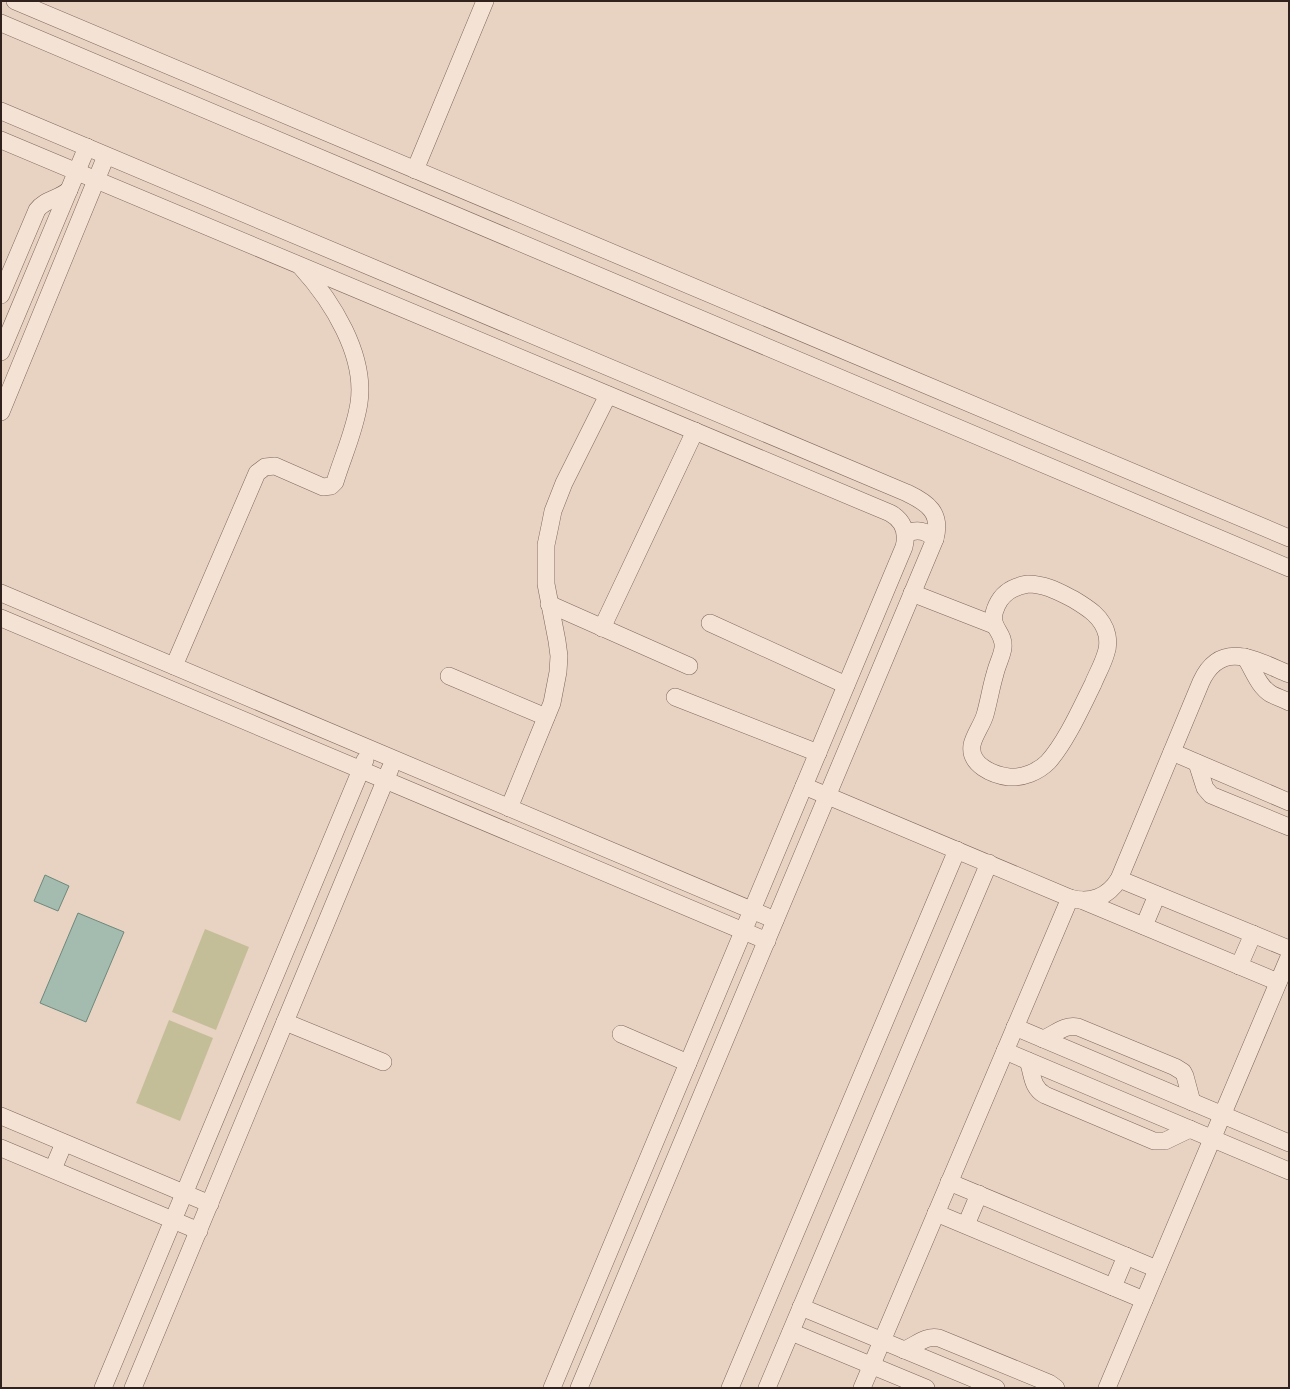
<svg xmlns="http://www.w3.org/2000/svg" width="1290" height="1389" font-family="'Noto Serif',serif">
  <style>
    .green { fill: #c4be98 }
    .water { fill: #a4bbaf; stroke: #6d887a }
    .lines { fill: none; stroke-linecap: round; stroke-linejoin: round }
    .minor-casing { stroke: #80665c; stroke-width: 18 }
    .minor { stroke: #f4e2d5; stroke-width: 17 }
  </style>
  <rect width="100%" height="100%" fill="#e8d3c3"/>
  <g class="green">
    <path d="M205 929 249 947 216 1030 172 1012Z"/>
    <path d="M169 1020 213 1038 180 1121 136 1103Z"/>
  </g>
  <g class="water">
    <path d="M45 875 69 886 58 911 34 901Z"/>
    <path d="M78 913 124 932 86 1022 40 1003Z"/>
  </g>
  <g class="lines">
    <g class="minor-casing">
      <g id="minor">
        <path d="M15 1 1289 538"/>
        <path d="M1 23 1289 568"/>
        <path d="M1 111 907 493C928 503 942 513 935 539L579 1388"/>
        <path d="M1 140 890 513C903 520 908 532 904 547L552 1388"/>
        <path d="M415 170 485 1"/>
        <path d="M1 295 37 210C44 200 59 199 69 190"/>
        <path d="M1 352 87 147"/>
        <path d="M1 412 106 156"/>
        <path d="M906 534C917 528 927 531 935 539"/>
        <path d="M1028 584C1045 584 1059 592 1073 599 1088 608 1103 617 1107 635 1108 641 1108 648 1106 653 1103 664 1097 674 1093 684 1081 708 1066 742 1048 762 1038 772 1023 778 1009 777 993 775 969 765 972 745 974 735 982 725 985 715 989 701 991 687 995 674 997 665 1002 656 1003 648 1005 630 986 628 997 605 1003 592 1015 586 1028 584Z"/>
        <path d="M1 593 775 920"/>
        <path d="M912 593 994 625"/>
        <path d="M549 604 689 666"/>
        <path d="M1 618 767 941"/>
        <path d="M710 623 846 685"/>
        <path d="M602 628 695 431"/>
        <path d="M1245 657C1253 669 1258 686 1271 694 1277 697 1283 699 1289 702"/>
        <path d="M174 666 257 473 265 467 275 466 323 487 331 486 335 482C343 456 355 430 359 403 366 355 332 301 301 267"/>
        <path d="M449 676 546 717"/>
        <path d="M675 697 818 753"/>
        <path d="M1172 752 1289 802"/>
        <path d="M1197 763 1205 788 1211 795 1289 827"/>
        <path d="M804 786 1070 898C1090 904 1108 897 1119 879L1201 682C1221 638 1257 661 1289 674"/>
        <path d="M509 808 552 703 558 672 559 656 557 641 546 584V545L550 526 553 511 564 483 608 395"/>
        <path d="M1119 879 1289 949"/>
        <path d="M1081 900 1278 982"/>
        <path d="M1144 926 1157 895"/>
        <path d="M1239 966 1253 934"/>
        <path d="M285 1022 383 1062"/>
        <path d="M1015 1027 1289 1143"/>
        <path d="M621 1034 688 1063"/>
        <path d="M1043 1039C1056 1034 1064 1024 1078 1027L1175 1067 1183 1072 1185 1076 1192 1102"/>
        <path d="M1005 1051 1289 1171"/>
        <path d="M1028 1061C1033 1074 1031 1087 1045 1095L1154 1141H1165L1190 1129"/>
        <path d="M1 1116 210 1204"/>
        <path d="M1 1148 199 1231"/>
        <path d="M53 1169 64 1143"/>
        <path d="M949 1182 1157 1269"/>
        <path d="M936 1213 1144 1300"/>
        <path d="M966 1225 979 1194"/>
        <path d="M1113 1287 1126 1256"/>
        <path d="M801 1307 996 1388"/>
        <path d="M791 1332 926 1388"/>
        <path d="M904 1350C917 1345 925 1335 939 1338L1049 1383 1056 1388"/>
        <path d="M103 1388 365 760"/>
        <path d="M133 1388 390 769"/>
        <path d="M730 1388 957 850"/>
        <path d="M767 1388 989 863"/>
        <path d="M862 1388 1070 898"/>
        <path d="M1107 1388 1289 957"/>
      </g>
    </g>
    <use href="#minor" class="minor"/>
  </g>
  <rect width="1290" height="1389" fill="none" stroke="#31221e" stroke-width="4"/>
</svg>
